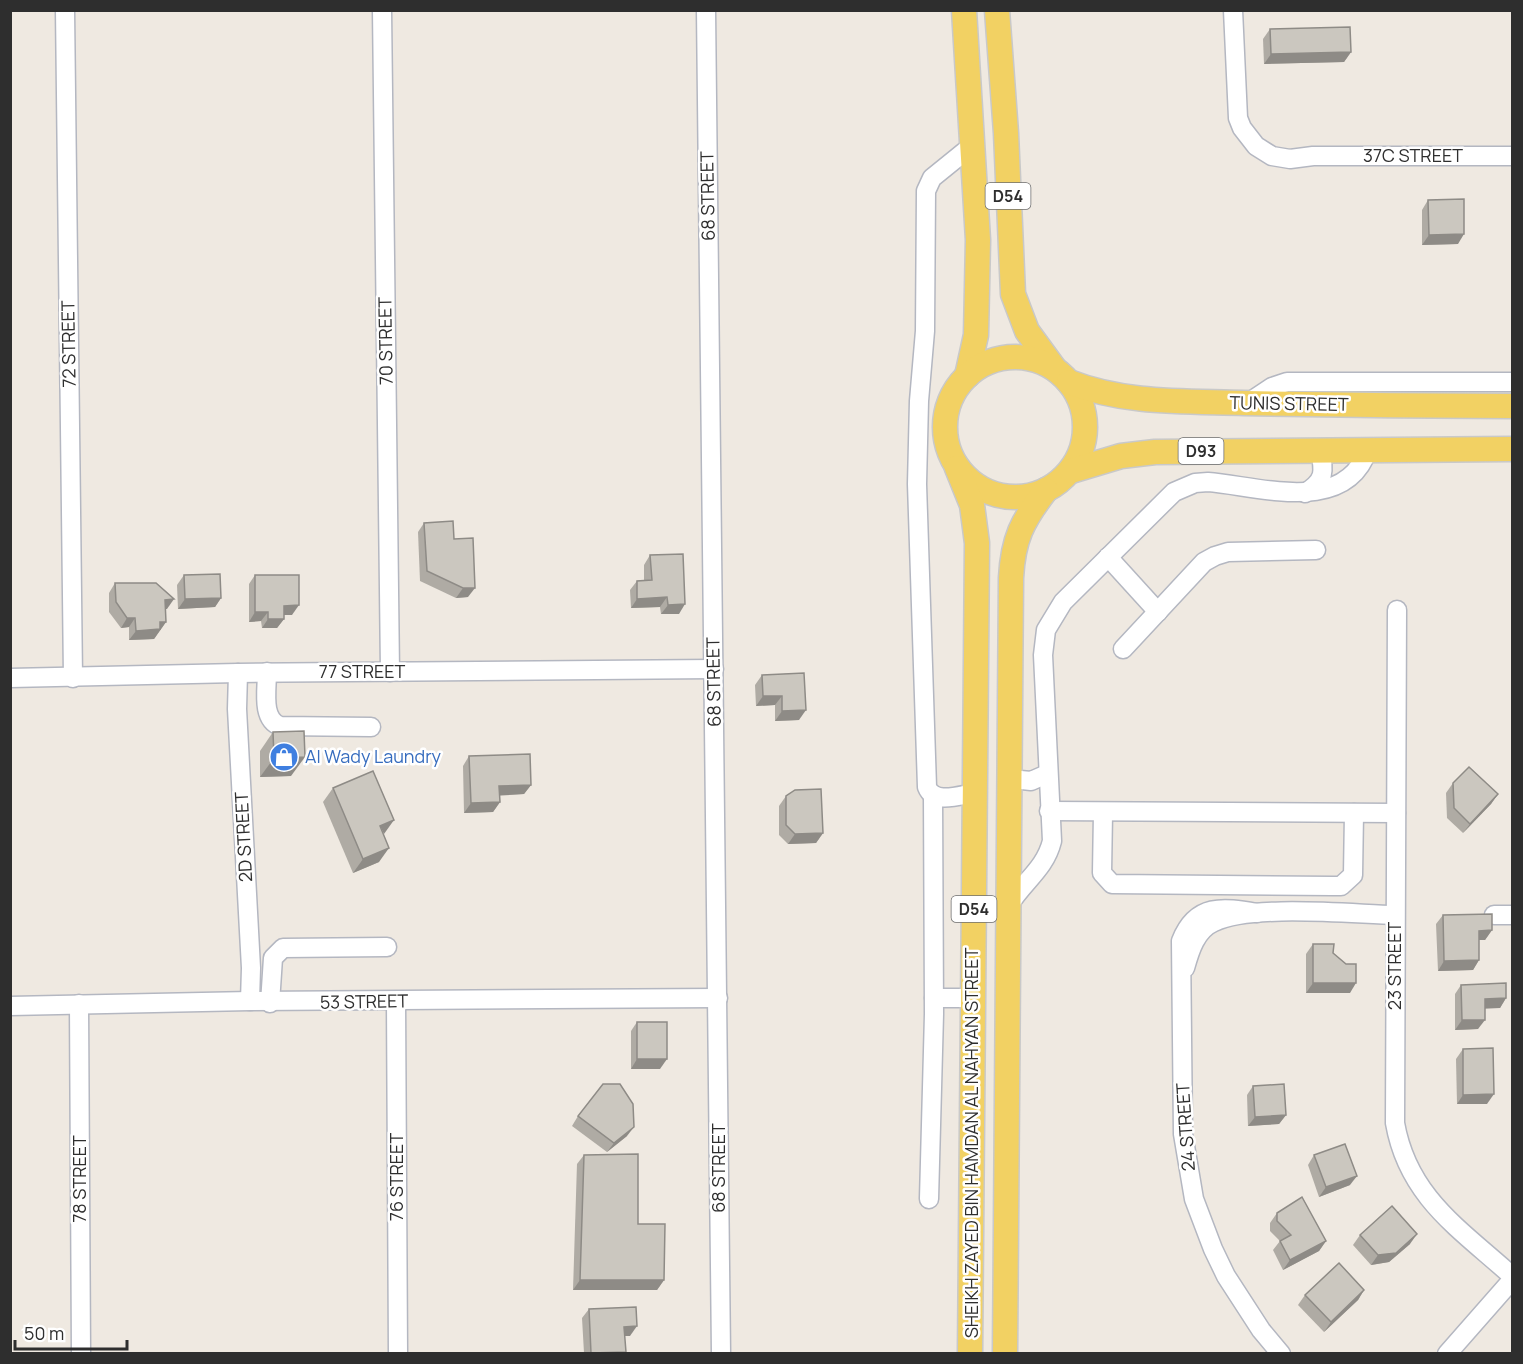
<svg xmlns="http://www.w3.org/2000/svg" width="1523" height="1364" font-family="Manrope,sans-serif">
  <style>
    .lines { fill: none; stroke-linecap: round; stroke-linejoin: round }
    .minor-casing { stroke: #b4b7c1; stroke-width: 21 }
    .major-casing { stroke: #c9c9c9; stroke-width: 27 }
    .minor { stroke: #fff; stroke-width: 18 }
    .major { stroke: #f2d163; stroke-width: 24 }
    .wall { fill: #afaba4 }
    .shaded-wall { fill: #8e8b86 }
    .building { fill: #cbc7bf; stroke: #8e8b86; stroke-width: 1.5 }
    .labels { text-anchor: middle; stroke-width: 5; stroke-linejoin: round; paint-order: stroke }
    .shield { fill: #fff; stroke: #6d6d6d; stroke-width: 1.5 }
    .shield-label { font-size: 16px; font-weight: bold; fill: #2e2e2e }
    .street-label { font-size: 18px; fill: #2e2e2e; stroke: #fff }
    .shop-label { font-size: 18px; fill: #366cbe; stroke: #fff; text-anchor: start }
  </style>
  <rect width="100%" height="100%" fill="#efe9e1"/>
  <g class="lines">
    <g class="minor-casing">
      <g id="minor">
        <path d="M65 10 73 678"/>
        <path d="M382 10 390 672"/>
        <path d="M706 10 721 1354"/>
        <path d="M1233 10 1238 118 1242 128 1256 146 1272 156 1290 159 1313 156H1512"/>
        <path d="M974 144 932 178 926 191 925 331 919 401 917 484 927 787C934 805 960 795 975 793"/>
        <path d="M1248 403 1272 387 1287 382H1512"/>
        <path d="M1305 493C1326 480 1324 472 1320 449"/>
        <path d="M1108 557 1158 612"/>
        <path d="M1397 610 1395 1123C1408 1197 1460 1229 1512 1276"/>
        <path d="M1123 649 1204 562 1215 556 1228 552 1316 550"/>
        <path d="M267 672C267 690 261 719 280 726L371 727"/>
        <path d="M238 673 237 709 251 968 250 1001"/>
        <path d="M10 678 238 673 714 669"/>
        <path d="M1010 779 1031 781 1047 774"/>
        <path d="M1049 811 1396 813"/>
        <path d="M1103 813 1102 873 1112 884 1333 886H1341L1353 875 1354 813"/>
        <path d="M1009 905C1024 881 1045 869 1052 841L1043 655 1046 630 1063 602 1174 492 1195 483 1208 482C1259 486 1346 516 1368 449"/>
        <path d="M1257 913C1223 907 1196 903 1181 941L1183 1134 1194 1199 1213 1249 1226 1276 1261 1330 1281 1354"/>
        <path d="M1494 915H1512"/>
        <path d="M1185 968C1190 950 1196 930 1214 922 1252 904 1351 914 1395 915"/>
        <path d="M934 998H973"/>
        <path d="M396 1001 398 1354"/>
        <path d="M270 1003 273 958 283 948 387 947"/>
        <path d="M79 1004 81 1354"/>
        <path d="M10 1006 250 1001 718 998"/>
        <path d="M929 1199 934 1014 933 796"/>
        <path d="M1447 1354 1512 1280"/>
      </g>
    </g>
    <g class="major-casing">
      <g id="major">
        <path d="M964 10 978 240 976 335 967 376"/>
        <path d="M997 10 1006 133 1013 294 1027 331 1054 368"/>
        <circle cx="1015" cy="427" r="70"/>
        <path d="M1069 382C1125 404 1185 401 1244 403 1334 405 1423 406 1512 406"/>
        <path d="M957 468 972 505 977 543 970 1354"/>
        <path d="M1071 471 1121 456 1155 452 1512 449"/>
        <path d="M1005 1354 1011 578C1013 539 1022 521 1046 490"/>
      </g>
    </g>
    <use href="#minor" class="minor"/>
    <use href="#major" class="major"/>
  </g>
  <g class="wall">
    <path d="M1270 29 1351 52 1344 62 1264 64 1263 39Z"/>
    <path d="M1428 200 1458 244 1422 245V210Z"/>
    <path d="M424 523 468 597 456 598 420 581 418 532Z"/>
    <path d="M650 555 679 614H661L660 607 631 608 630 590 637 581 644 580V565Z"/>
    <path d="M184 575 221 598 215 607 178 609 177 585Z"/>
    <path d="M255 575 292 615H284V619L277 628H262L261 621 249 622V584Z"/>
    <path d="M115 583 167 609H165L166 622 154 639 129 640V627L121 628 109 612V593Z"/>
    <path d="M804 673 799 720 775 721V705L756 706 755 685 762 675Z"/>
    <path d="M273 732 291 776 260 777V751Z"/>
    <path d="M469 756 531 785 524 794 500 795V802L493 812 464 813 463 766Z"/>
    <path d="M1453 783 1498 794 1491 804 1463 833 1447 818 1446 793Z"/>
    <path d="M333 788 384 834 379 862 353 873 323 802Z"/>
    <path d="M786 796 823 833 816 843 788 844 779 835V806Z"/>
    <path d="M1443 915 1492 930 1485 940H1479V960L1473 970 1438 971 1436 924Z"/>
    <path d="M1313 944 1333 953 1350 993H1306V954Z"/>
    <path d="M1461 985 1506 998 1500 1008H1485L1478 1029 1455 1030V994Z"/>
    <path d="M637 1022 660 1069H631V1031Z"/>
    <path d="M1463 1049 1487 1104H1457L1456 1059Z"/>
    <path d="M1253 1086 1286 1115 1279 1124 1248 1126 1247 1095Z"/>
    <path d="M578 1116 627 1136 607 1152 572 1126Z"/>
    <path d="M584 1155 638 1224 664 1280 657 1290H573L577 1164Z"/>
    <path d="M1314 1155 1350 1185 1319 1197 1308 1165Z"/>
    <path d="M1277 1213 1326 1241 1319 1251 1283 1270 1273 1250 1280 1241 1270 1231V1223Z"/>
    <path d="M1360 1235 1410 1244 1389 1262 1371 1265 1353 1245Z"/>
    <path d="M1364 1290 1358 1300 1324 1332 1298 1305 1305 1295Z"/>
    <path d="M589 1309 630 1336H625L624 1353H584L582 1318Z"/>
  </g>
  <g class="shaded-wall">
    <path d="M1351 52 1344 62 1264 64 1271 54Z"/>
    <path d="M1464 234 1458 244 1422 245 1429 235Z"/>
    <path d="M463 588H475L468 597 456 598Z"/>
    <path d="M667 597 660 607 631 608 637 599Z"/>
    <path d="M221 598 215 607 178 609 185 599Z"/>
    <path d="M174 599 167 609H158L165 600Z"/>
    <path d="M685 604 679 614H661L668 605Z"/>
    <path d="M299 605 292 615H277L284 606Z"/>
    <path d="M255 612H268L261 621 249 622Z"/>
    <path d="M127 618H135L129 627 121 628Z"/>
    <path d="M268 619H284L277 628H262Z"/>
    <path d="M160 622H166L154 639 129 640 136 631Z"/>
    <path d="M763 696H782L775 705 756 706Z"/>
    <path d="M806 710 799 720 775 721 782 711Z"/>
    <path d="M305 757 291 776 260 777 274 758Z"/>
    <path d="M531 785 524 794 492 796 499 786Z"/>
    <path d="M1498 794 1491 804 1463 833 1470 824Z"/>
    <path d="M500 802 493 812 464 813 471 803Z"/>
    <path d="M394 820 384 834 380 826Z"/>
    <path d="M823 833 816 843 788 844 795 834Z"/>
    <path d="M389 848 379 862 353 873 363 859Z"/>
    <path d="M1492 930 1485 940H1472L1479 931Z"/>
    <path d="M1479 960 1473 970 1438 971 1444 961Z"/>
    <path d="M1313 983H1356L1350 993H1306Z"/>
    <path d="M1506 998 1500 1008 1478 1009 1485 999Z"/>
    <path d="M1462 1020H1485L1478 1029 1455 1030Z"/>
    <path d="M637 1059H667L660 1069H631Z"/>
    <path d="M1494 1094 1487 1104H1457L1463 1095Z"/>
    <path d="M1286 1115 1279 1124 1248 1126 1255 1117Z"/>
    <path d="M634 1127 627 1136 607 1152 614 1143Z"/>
    <path d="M1357 1176 1350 1185 1319 1197 1326 1187Z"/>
    <path d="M1417 1234 1410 1244 1389 1262 1371 1265 1378 1255Z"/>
    <path d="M1326 1241 1319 1251 1283 1270 1290 1260Z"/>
    <path d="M580 1280H664L657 1290H573Z"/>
    <path d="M1364 1290 1358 1300 1324 1332 1331 1322Z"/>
    <path d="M637 1326 630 1336H618L624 1327Z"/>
    <path d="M626 1352 624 1353H591Z"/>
  </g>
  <g class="building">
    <path d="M1350 27 1351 52 1271 54 1270 29Z"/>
    <path d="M1464 199V234L1429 235 1428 200Z"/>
    <path d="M453 521 454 539 473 538 475 588H463L427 571 424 523Z"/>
    <path d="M683 554 685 604 668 605 667 597 637 599V581L652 580 650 555Z"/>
    <path d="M220 574 221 598 185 599 184 575Z"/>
    <path d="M255 575H299V605L284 606V619H268V612H255Z"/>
    <path d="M115 583H156L174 599 165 600 166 622H160V629L136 631 135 618H127L116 602Z"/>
    <path d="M804 673 806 710 782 711V696H763L762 675Z"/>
    <path d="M304 731 305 757 274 758 273 732Z"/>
    <path d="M530 754 531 785 499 786 500 802 471 803 469 756Z"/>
    <path d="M1469 767 1498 794 1470 824 1454 808 1453 783Z"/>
    <path d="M373 771 394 820 380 826 389 848 363 859 333 788Z"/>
    <path d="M821 789 823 833 795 834 786 825V796L795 790Z"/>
    <path d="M1492 914V930L1479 931V960L1444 961 1443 915Z"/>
    <path d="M1313 944H1334L1333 953 1346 964H1356V983H1313Z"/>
    <path d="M1506 983V998L1485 999V1020H1462L1461 985Z"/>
    <rect x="637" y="1022" width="30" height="37"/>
    <path d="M1493 1048 1494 1094 1463 1095V1049Z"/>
    <path d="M603 1084H620L633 1104 634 1127 614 1143 578 1116Z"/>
    <path d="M1284 1084 1286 1115 1255 1117 1253 1086Z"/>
    <path d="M1345 1144 1357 1176 1326 1187 1314 1155Z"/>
    <path d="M638 1154V1224H665L664 1280H580L584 1155Z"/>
    <path d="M1302 1197 1326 1241 1290 1260 1280 1241 1291 1235 1277 1221V1213Z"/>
    <path d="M1392 1206 1417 1234 1396 1253 1378 1255 1360 1235Z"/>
    <path d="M1339 1263 1364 1290 1331 1322 1305 1295Z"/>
    <path d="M636 1307 637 1326 624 1327 626 1352 591 1353 589 1309Z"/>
  </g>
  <defs>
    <g id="shop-disc" transform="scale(1.5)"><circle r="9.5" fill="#3f7fe0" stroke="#fff"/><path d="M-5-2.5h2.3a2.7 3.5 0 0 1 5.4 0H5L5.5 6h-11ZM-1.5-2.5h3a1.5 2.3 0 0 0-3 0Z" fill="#fff"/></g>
  </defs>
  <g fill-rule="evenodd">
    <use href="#shop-disc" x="284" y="757"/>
  </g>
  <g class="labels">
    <g class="shield">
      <rect x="985.5" y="183" width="45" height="26" rx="4.5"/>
      <rect x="1178.5" y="438" width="45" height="26" rx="4.5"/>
      <rect x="951.5" y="896" width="45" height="26" rx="4.5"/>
    </g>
    <g class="shield-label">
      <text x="1008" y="202">D54</text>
      <text x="1201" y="457">D93</text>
      <text x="974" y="915">D54</text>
    </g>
    <g class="street-label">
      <text x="1413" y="162">37C STREET</text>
      <text transform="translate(708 196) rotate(-91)" y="6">68 STREET</text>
      <text transform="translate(386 341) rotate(-91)" y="6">70 STREET</text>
      <text transform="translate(69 344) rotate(-91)" y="6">72 STREET</text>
      <text transform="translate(1289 404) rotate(1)" y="6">TUNIS STREET</text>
      <text x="362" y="678">77 STREET</text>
      <text transform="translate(714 682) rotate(-91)" y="6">68 STREET</text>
      <text transform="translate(244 837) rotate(-93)" y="6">2D STREET</text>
      <text transform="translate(1395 966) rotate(-90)" y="6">23 STREET</text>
      <text transform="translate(364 1002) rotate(-1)" y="6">53 STREET</text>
      <text transform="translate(1186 1127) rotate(-94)" y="6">24 STREET</text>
      <text transform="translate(972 1143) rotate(-90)" y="6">SHEIKH ZAYED BIN HAMDAN AL NAHYAN STREET</text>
      <text transform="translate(719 1168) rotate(-90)" y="6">68 STREET</text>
      <text transform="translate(397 1177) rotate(-90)" y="6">76 STREET</text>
      <text transform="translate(80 1179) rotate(-90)" y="6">78 STREET</text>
    </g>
    <g class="shop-label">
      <text x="305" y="763">Al Wady Laundry</text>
    </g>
  </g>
  <rect width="1523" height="1364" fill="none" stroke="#2e2e2e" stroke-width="24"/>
  <path d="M15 1340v9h112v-9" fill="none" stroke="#2e2e2e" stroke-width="3"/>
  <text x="24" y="1340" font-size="18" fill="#2e2e2e" stroke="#ffffff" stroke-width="4.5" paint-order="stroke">50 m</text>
</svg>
